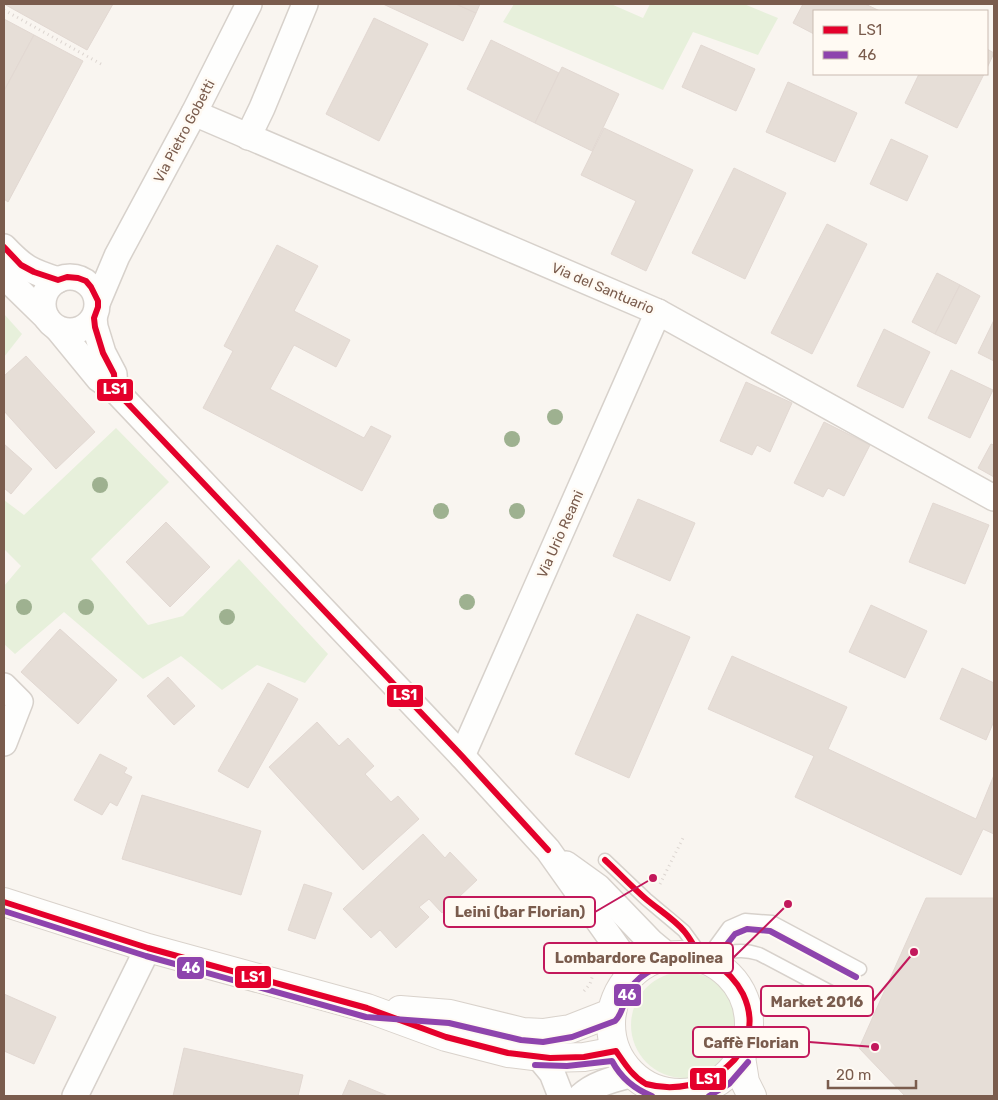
<svg xmlns="http://www.w3.org/2000/svg" width="998" height="1100" font-family="Rubik,sans-serif">
  <style>
    .green { fill: #e7f0db }
    .building { fill: #e6ded7; stroke: #e2d8d2 }
    .lines { fill: none; stroke-linecap: round; stroke-linejoin: round }
    .service-casing { stroke: #d7d1cb; stroke-width: 15 }
    .minor-casing { stroke: #d7d1cb; stroke-width: 28 }
    .secondary-casing { stroke: #d9d2cb; stroke-width: 30 }
    .path { stroke: #dcd5d0; stroke-width: 3; stroke-dasharray: 1 4; stroke-linecap: butt }
    .service { stroke: #fefefd; stroke-width: 12 }
    .minor { stroke: #fefefd; stroke-width: 25 }
    .secondary { stroke: #fefefd; stroke-width: 28 }
    .bus-1-casing { stroke: #fffaf3; stroke-width: 10 }
    .bus-2-casing { stroke: #fffaf3; stroke-width: 10 }
    .bus-1 { stroke: #e4002b; stroke-width: 6 }
    .bus-2 { stroke: #8e44ad; stroke-width: 6 }
    .tree { fill: #9eb190 }
    .labels { text-anchor: middle; stroke-width: 5; stroke-linejoin: round; paint-order: stroke }
    .street-label { font-size: 14px; fill: #7a5c4d; stroke: #fffaf3 }
    .leader { fill: none; stroke: #c2185b; stroke-width: 2 }
    .callout-dot { fill: #c2185b; stroke: #fffaf3; stroke-width: 2 }
    .callout { fill: #fffaf3; stroke: #c2185b; stroke-width: 2 }
    .callout-label { font-size: 15px; text-anchor: middle; font-weight: bold; fill: #7a5c4d }
    .line-badge { stroke: #fffaf3; stroke-width: 2 }
    .badge-label { font-size: 14px; text-anchor: middle; font-weight: bold; fill: #fff }
  </style>
  <rect width="100%" height="100%" fill="#f9f5f0"/>
  <g class="green">
    <path d="M514 4H611L643 18 650 4H744L778 18 758 55 693 32 663 90 503 22Z"/>
    <path d="M4 314 22 334 4 357Z"/>
    <path d="M116 428 169 482 91 559 148 625 183 616 239 559 328 654 305 683 257 665 222 690 181 656 143 679 64 612 15 654 4 644V586L21 566 4 549V500L24 515Z"/>
    <circle cx="684" cy="1025" r="53"/>
  </g>
  <g class="building">
    <path d="M4 4H113L87 50Z"/>
    <path d="M383 4H456L476 13 463 41Z"/>
    <path d="M456 4H480L476 13Z"/>
    <path d="M803 4H865L880 11H814V34L793 23Z"/>
    <path d="M374 18 428 44 379 141 326 114Z"/>
    <path d="M4 19 34 35 4 91Z"/>
    <path d="M34 35 83 61 8 202 4 199V91Z"/>
    <path d="M491 40 559 73 535 123 467 89Z"/>
    <path d="M701 45 755 69 736 111 682 87Z"/>
    <path d="M987 49 994 53 987 68Z"/>
    <path d="M562 67 619 94 592 151 535 123Z"/>
    <path d="M919 74H984L957 128 905 103Z"/>
    <path d="M788 82 857 113 835 162 766 132Z"/>
    <path d="M604 128 693 170 646 271 611 254 636 201 581 175Z"/>
    <path d="M891 139 928 156 907 201 870 184Z"/>
    <path d="M734 168 786 193 745 279 692 253Z"/>
    <path d="M827 224 867 244 812 354 771 333Z"/>
    <path d="M277 245 318 266 294 311 350 340 336 367 294 345 270 389 364 438 371 426 391 436 362 491 203 408 233 351 224 346Z"/>
    <path d="M937 273 960 285 935 334 912 322Z"/>
    <path d="M960 285 980 296 956 344 935 334Z"/>
    <path d="M994 320V361L978 353Z"/>
    <path d="M884 329 930 352 903 408 857 386Z"/>
    <path d="M26 356 95 432 56 469 4 411V376Z"/>
    <path d="M951 370 993 390 970 438 928 418Z"/>
    <path d="M746 382 792 403 770 452 757 445 752 455 720 441Z"/>
    <path d="M824 422 870 445 844 496 828 488 823 497 794 483Z"/>
    <path d="M4 444 32 469 11 494 4 488Z"/>
    <path d="M991 444 994 445V477L978 468Z"/>
    <path d="M638 499 695 523 670 581 613 556Z"/>
    <path d="M933 503 989 525 965 584 909 562Z"/>
    <path d="M166 522 210 567 170 607 126 562Z"/>
    <path d="M871 605 927 631 905 678 849 652Z"/>
    <path d="M637 614 690 637 629 778 575 754Z"/>
    <path d="M60 629 117 680 78 724 21 672Z"/>
    <path d="M732 656 847 707 828 749 976 819 994 775V834L983 829 961 875 795 797 814 756 708 709Z"/>
    <path d="M962 668 994 683V721L986 740 940 719Z"/>
    <path d="M168 677 195 706 174 725 147 696Z"/>
    <path d="M268 683 298 699 248 788 218 771Z"/>
    <path d="M317 722 339 746 348 738 374 766 365 774 391 802 398 796 419 819 363 870 269 767Z"/>
    <path d="M100 754 127 768 124 773 132 777 117 806 110 802 102 815 74 800Z"/>
    <path d="M142 795 261 831 241 895 122 859Z"/>
    <path d="M423 834 445 858 450 852 477 880 442 913 429 899 419 907 429 917 396 948 380 930 371 938 343 909Z"/>
    <path d="M304 884 332 893 315 939 288 930Z"/>
    <path d="M926 898H994V1096H905L859 1048Z"/>
    <path d="M4 994 56 1017 34 1064 4 1051Z"/>
    <path d="M184 1048 303 1075 298 1096H173Z"/>
    <path d="M349 1080 388 1096H342Z"/>
  </g>
  <g class="lines">
    <g class="service-casing">
      <g id="service">
        <path d="M605 860 646 899 684 931 705 960"/>
        <path d="M705 960 729 927 745 920 772 922 860 969"/>
        <path d="M705 960C726 953 738 947 759 954L846 1000"/>
      </g>
    </g>
    <g class="minor-casing">
      <g id="minor">
        <path d="M194 113 658 312 994 498"/>
        <path d="M248 137 262 108 305 4"/>
        <path d="M4 247C24 268 30 271 58 280"/>
        <path d="M4 276 46 317"/>
        <circle cx="70" cy="304" r="27"/>
        <path d="M98 301 117 256 194 113 249 4"/>
        <path d="M94 318 95 327 103 353 114 374 115 390"/>
        <path d="M58 329 99 379 115 390 462 756 548 850 619 950 628 978"/>
        <path d="M4 686 20 702 4 743"/>
        <path d="M462 756 658 312"/>
        <path d="M566 864 598 887 651 942 668 956"/>
        <path d="M538 1056 552 1073 561 1096"/>
        <path d="M75 1096 148 948"/>
        <path d="M581 1096C595 1083 615 1079 633 1074"/>
      </g>
    </g>
    <g class="secondary-casing">
      <g id="secondary">
        <path d="M4 902 148 948 367 1008 446 1037 508 1053 550 1058 584 1057 616 1051"/>
        <circle cx="680" cy="1024" r="69"/>
        <path d="M400 1010 450 1014 523 1032 543 1033 570 1029 611 1013"/>
        <path d="M741 1057 745 1082 752 1096"/>
      </g>
    </g>
    <g class="path">
      <path d="M4 10 101 64"/>
      <path d="M660 884 683 838"/>
      <path d="M584 991 590 984 595 968"/>
    </g>
    <use href="#service" class="service"/>
    <use href="#minor" class="minor"/>
    <use href="#secondary" class="secondary"/>
    <g class="bus-1-casing">
      <g id="bus-1">
        <path d="M4 247 21 265 34 272 58 280 67 277 78 278 86 281 91 287 98 301V307L94 318 95 327 103 353 114 374 115 390 462 756 548 850"/>
        <path d="M4 902 148 948 367 1008 446 1037 508 1053 550 1058 584 1057 616 1051C625 1064 632 1076 646 1084 704 1100 771 1053 743 994 737 982 726 970 715 964 712 962 707 962 704 959 696 952 692 940 684 931 674 919 659 910 646 899 632 887 619 873 605 860"/>
      </g>
    </g>
    <g class="bus-2-casing">
      <g id="bus-2">
        <path d="M4 911 146 956 366 1017 449 1023 521 1040 543 1042 572 1037 615 1021C623 1014 624 999 630 989 642 971 664 962 685 964 693 965 700 969 708 968L735 934 747 929 770 931 856 977"/>
        <path d="M535 1065 567 1066 612 1061C621 1078 634 1089 652 1096"/>
        <path d="M709 1096 729 1084 748 1062"/>
      </g>
    </g>
    <use href="#bus-1" class="bus-1"/>
    <use href="#bus-2" class="bus-2"/>
  </g>
  <g class="tree">
    <circle cx="555" cy="417" r="8"/>
    <circle cx="512" cy="439" r="8"/>
    <circle cx="100" cy="485" r="8"/>
    <circle cx="441" cy="511" r="8"/>
    <circle cx="517" cy="511" r="8"/>
    <circle cx="467" cy="602" r="8"/>
    <circle cx="24" cy="607" r="8"/>
    <circle cx="86" cy="607" r="8"/>
    <circle cx="227" cy="617" r="8"/>
  </g>
  <g class="labels">
    <g class="street-label">
      <text transform="translate(184 131) rotate(-62)" y="5">Via Pietro Gobetti</text>
      <text transform="translate(603 288) rotate(23)" y="5">Via del Santuario</text>
      <text transform="translate(560 534) rotate(-66)" y="5">Via Urio Reami</text>
    </g>
  </g>
  <path class="leader" d="M653 878L595 912M788 904L733 958M914 952L873 1001M875 1047L809 1042"/>
  <g class="callout-dot">
    <circle cx="653" cy="878" r="5"/>
    <circle cx="788" cy="904" r="5"/>
    <circle cx="914" cy="952" r="5"/>
    <circle cx="875" cy="1047" r="5"/>
  </g>
  <g class="callout">
    <rect x="444" y="897" width="151" height="30" rx="5"/>
    <rect x="544" y="943" width="189" height="30" rx="5"/>
    <rect x="761" y="986" width="112" height="30" rx="5"/>
    <rect x="693" y="1027" width="116" height="30" rx="5"/>
  </g>
  <g class="callout-label">
    <text x="520" y="917">Leini (bar Florian)</text>
    <text x="639" y="963">Lombardore Capolinea</text>
    <text x="817" y="1007">Market 2016</text>
    <text x="751" y="1048">Caffè Florian</text>
  </g>
  <g class="line-badge">
    <rect x="96" y="378" width="38" height="24" rx="5" fill="#e4002b"/>
    <rect x="386" y="684" width="38" height="24" rx="5" fill="#e4002b"/>
    <rect x="176" y="956" width="29" height="24" rx="5" fill="#8e44ad"/>
    <rect x="234" y="965" width="38" height="24" rx="5" fill="#e4002b"/>
    <rect x="613" y="983" width="29" height="24" rx="5" fill="#8e44ad"/>
    <rect x="689" y="1067" width="38" height="24" rx="5" fill="#e4002b"/>
  </g>
  <g class="badge-label">
    <text x="115" y="394">LS1</text>
    <text x="405" y="700">LS1</text>
    <text x="191" y="973">46</text>
    <text x="253" y="982">LS1</text>
    <text x="627" y="1000">46</text>
    <text x="708" y="1084">LS1</text>
  </g>
  <rect width="998" height="1100" fill="none" stroke="#7a5c4d" stroke-width="10"/>
  <rect x="813" y="10" width="175" height="65" fill="#fffaf3" stroke="#cabbb1"/>
  <rect x="823" y="26" width="25" height="8" fill="#e4002b" stroke="#cabbb1"/>
  <text x="858" y="35" font-size="15" fill="#7a5c4d">LS1</text>
  <rect x="823" y="51" width="25" height="8" fill="#8e44ad" stroke="#cabbb1"/>
  <text x="858" y="60" font-size="15" fill="#7a5c4d">46</text>
  <path d="M828 1080v8h88v-8" fill="none" stroke="#7a5c4d" stroke-width="2.5"/>
  <text x="836" y="1080" font-size="15" fill="#7a5c4d" stroke="#fffaf3" stroke-width="4" paint-order="stroke">20 m</text>
</svg>
